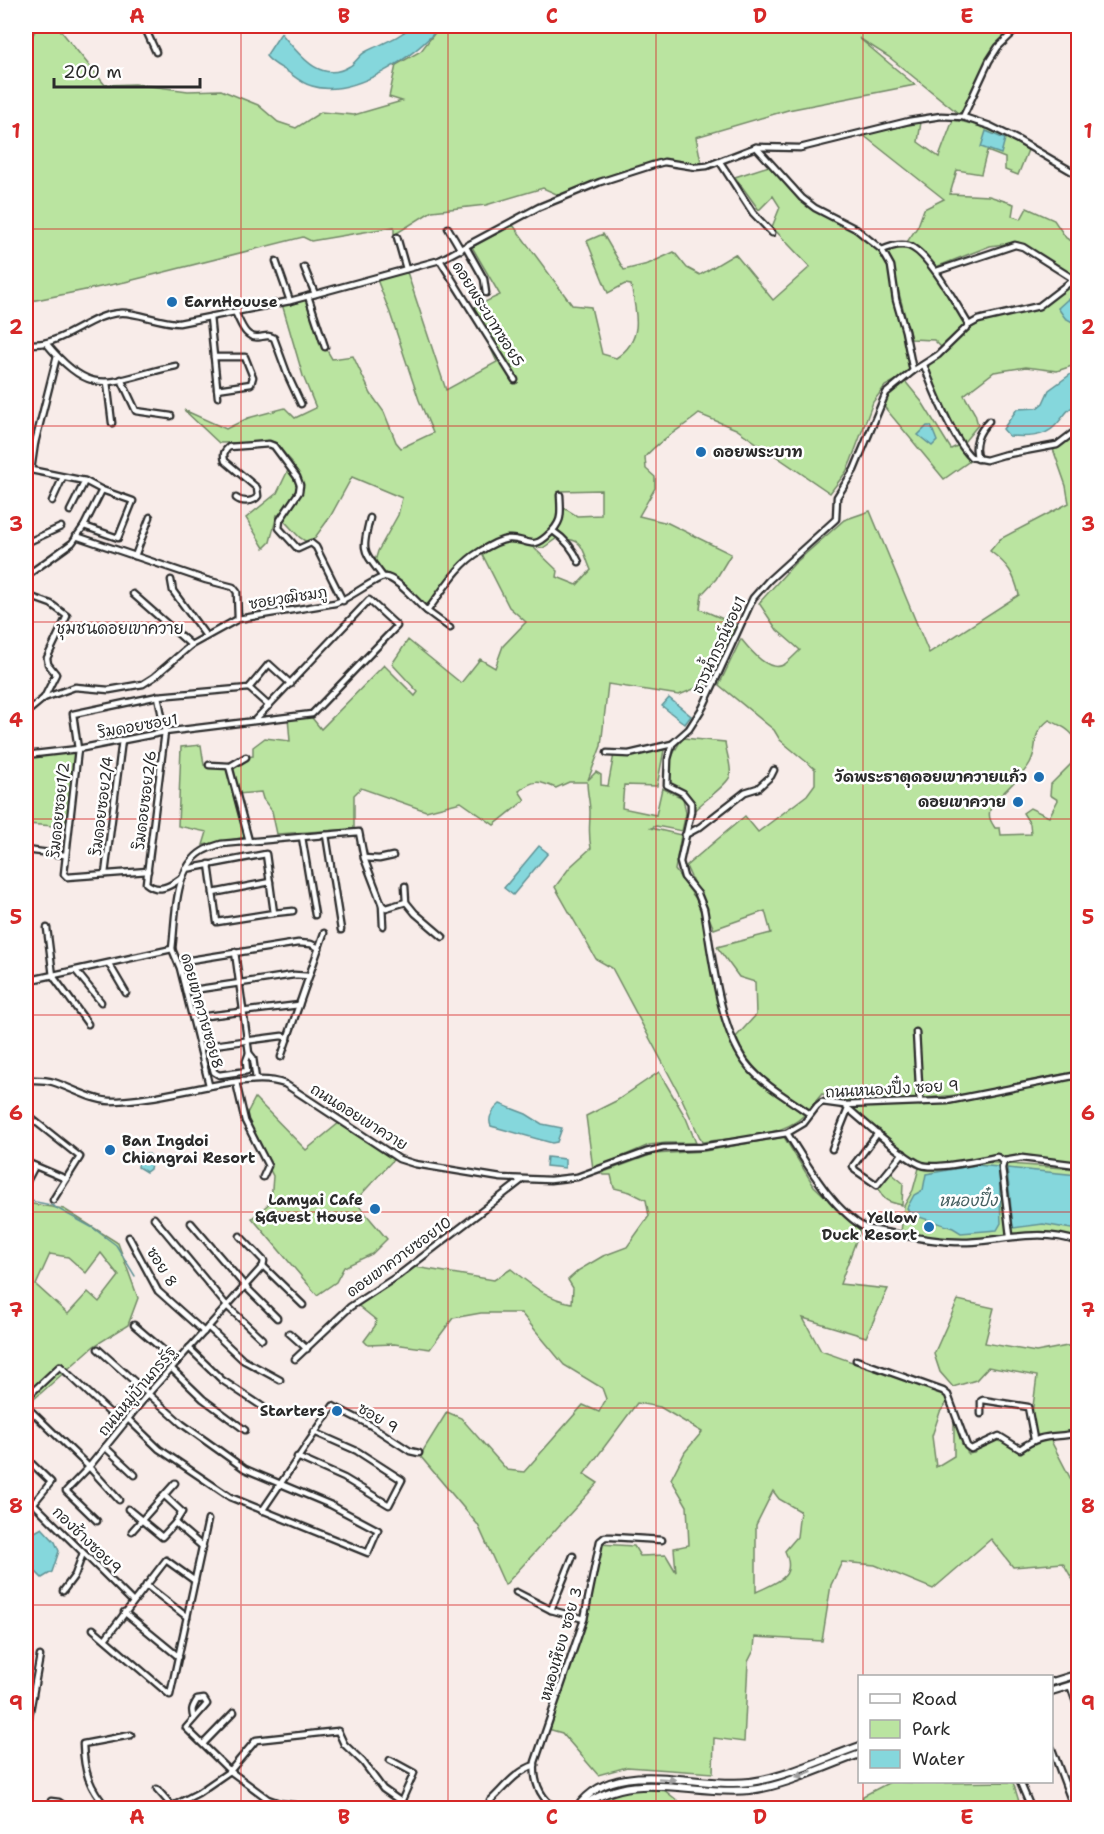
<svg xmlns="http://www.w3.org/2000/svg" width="1104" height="1834" font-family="'Shantell Sans','Playpen Sans Thai',sans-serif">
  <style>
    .green { fill: #bae4a0; stroke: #728866; stroke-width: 1.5; fill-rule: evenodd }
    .water { fill: #85d7dc; stroke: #619295; stroke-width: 1.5 }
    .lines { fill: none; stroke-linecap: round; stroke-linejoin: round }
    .stream { stroke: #619295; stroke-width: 1.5 }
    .street-casing { stroke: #2b2b2b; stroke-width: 9 }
    .secondary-casing { stroke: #2b2b2b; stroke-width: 10 }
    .street { stroke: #fff; stroke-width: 4.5 }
    .secondary { stroke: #fff; stroke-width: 6 }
    .oneway { fill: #a0a0a0 }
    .grid { fill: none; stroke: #d62828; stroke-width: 1.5; stroke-opacity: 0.55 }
    .poi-dot { fill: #1f6fb2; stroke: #fff; stroke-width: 2 }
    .labels { text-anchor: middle; stroke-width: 5; stroke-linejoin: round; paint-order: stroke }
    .poi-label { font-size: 15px; font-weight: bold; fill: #2b2b2b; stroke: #fff; text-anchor: end }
    .street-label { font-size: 15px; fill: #2b2b2b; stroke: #fff }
    .neighbourhood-label { font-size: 16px; fill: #2b2b2b; stroke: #fff }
    .water-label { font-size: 16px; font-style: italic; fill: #465f60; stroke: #fff }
    .neatline { fill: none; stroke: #d62828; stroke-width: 2 }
    .grid-label { font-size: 20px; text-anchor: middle; font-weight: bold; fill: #d62828 }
  </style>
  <rect width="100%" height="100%" fill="#f8ece9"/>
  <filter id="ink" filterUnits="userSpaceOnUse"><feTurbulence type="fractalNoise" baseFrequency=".0167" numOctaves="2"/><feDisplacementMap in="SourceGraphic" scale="12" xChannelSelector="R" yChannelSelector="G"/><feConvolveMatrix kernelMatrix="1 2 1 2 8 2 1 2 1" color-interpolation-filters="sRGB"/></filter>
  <g filter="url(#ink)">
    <g class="green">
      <path d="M37 26H57L105 85 135 84 188 91 221 90 258 105 278 122 296 128 321 112 354 115 402 101 389 97 396 65 421 51 440 26H1020L998 47 963 117 889 57 859 38 915 85 788 110 696 137 702 167 664 162 563 197 543 188 486 205 432 211 394 235V227L311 241 303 237 125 282 26 302V50Z"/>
      <path d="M953 120C981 124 1004 135 1028 150L1018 175 1005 170V158L987 151 981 174 957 170 950 194 989 196 1014 204 1012 216 1021 219 1027 208 1054 220 1066 238 1078 245V271L1075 277 1018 242 990 246 936 267 925 253 907 242 918 226 924 209 944 199 863 135 921 122 918 142 939 157Z"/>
      <path d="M772 165 815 208 856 229 882 250 894 245 909 246 937 271 969 324 1039 306 1078 276V364L1057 371 1026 367 994 372 964 395 975 414 978 425 964 442 944 410 924 365 946 347H941L934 340 911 339 893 270 913 371 885 386 873 402 851 461 846 472 830 493 736 429 699 414C681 429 660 439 645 457L646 469 655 477V488L639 516 668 523 731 554 716 579 702 594 700 609 737 625 714 681 679 695 608 684 601 746 588 780 596 772 601 775V785L608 786 614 754 658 749 664 750 657 786 624 785 622 808 656 815 662 788 683 798 686 813 682 831 656 826 651 828 681 835 675 870 699 903 718 998 730 1037 741 1060 757 1079 804 1115C784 1137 731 1138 702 1142L681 1097 612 968 596 959 555 887 570 867 591 848C588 833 590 826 590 812 590 802 587 793 587 782H569L556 788C539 781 534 779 519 791L525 800 494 825 461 802 426 811 361 788 354 795V829L277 834 272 811 263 799 261 792 237 794 229 767 246 757 253 756V747L265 738 290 741 288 717 309 714 321 729 384 665 415 696 418 692 392 664 408 640 461 683 480 659 495 668 503 646 526 622 509 607 479 548 465 560 429 603 424 605 386 574 375 561 378 551 398 515 402 498 352 477 330 517 311 543C296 540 290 523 277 515L270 542 264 548 246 518 277 493 292 462 274 442 219 443 184 410 226 429 248 418 285 408 295 418 316 408 303 376 282 304 309 299 325 347 332 359 353 356 371 394 384 412 396 442 401 448 433 433 419 400 390 313 376 277 406 269 446 390 497 362 472 308 500 295 472 247 513 225 572 305 591 307 602 354 616 358C644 340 637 314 631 285L625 284 608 293 587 241 603 234 624 270 648 264 674 252 687 268 700 275 735 254 773 300 810 267 772 227 780 207 773 196 759 210 735 177ZM601 490V515L577 516 564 508 561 491ZM560 536 565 540C584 537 584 556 591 570L577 585 557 577 558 571 533 547 543 548Z"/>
      <path d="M904 380 922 402 951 449 959 445 971 460 944 479 881 403 886 393Z"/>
      <path d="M1078 429V1071L967 1094 904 1100 841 1101 822 1094 809 1109C779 1089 749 1072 736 1037L756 1015 755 982 739 977 717 947 771 933 765 911 714 929 686 866 745 816 758 832 807 795 815 784V769L780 740 774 730 719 685 741 639C750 650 769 674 785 664 790 660 795 655 800 650L777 630 759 603 794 564 844 520 870 511 929 653 1019 595C1014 573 1008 565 990 551L1000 539 1069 503 1066 486 1052 446 1057 445ZM1049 720C1060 725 1070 729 1077 741L1071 764 1051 784 1050 795 1058 800 1049 817 1030 808 1023 813 1030 824 1031 834 1001 835 1000 828H995C991 822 988 817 990 810 994 798 1022 778 1030 763 1040 744 1029 736 1049 720Z"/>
      <path d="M683 738 725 742C726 752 732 767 730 776 728 785 700 803 693 812 694 791 685 796 672 785 660 775 676 747 683 738Z"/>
      <path d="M201 745 204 765 227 766 246 837 203 845 207 832 178 826 181 747Z"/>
      <path d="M78 749 69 827 26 824V755Z"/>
      <path d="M659 1072 686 1118 696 1143H666L649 1145 593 1169 586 1116 616 1101Z"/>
      <path d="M1078 1075V1165L1022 1158 983 1162 1078 1169V1240C1041 1230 1005 1237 967 1239 946 1240 922 1235 901 1232L904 1206 913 1190 919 1168 932 1169 968 1162 921 1165 844 1105 947 1101Z"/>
      <path d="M255 1098 306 1150 339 1123 394 1159 355 1201 387 1239 372 1254 344 1267 336 1282 317 1295 252 1218 271 1202 273 1176 244 1119Z"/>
      <path d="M784 1137 814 1186 860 1230 840 1284 888 1289 866 1337 803 1318 821 1351 951 1397 940 1412 932 1436 936 1467 954 1456V1419L968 1454 974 1453 980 1447 1000 1436 1020 1449 1045 1435 1035 1437 1032 1414 1037 1376 988 1367 976 1380 953 1387 940 1372 934 1354 958 1300 994 1308 985 1343 1036 1352 1078 1344V1430L1048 1435 1078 1493V1589L1063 1563 1013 1567 991 1539 933 1589 875 1565 842 1562 831 1585 822 1641 755 1637 754 1650 748 1662 744 1742 714 1738 713 1773 627 1767 598 1775 562 1733 548 1729 585 1615 599 1544 634 1546 640 1556 666 1555 676 1572 674 1548 689 1545 687 1506 671 1479 685 1452 702 1432 660 1407 637 1403 584 1474 598 1483 505 1585 478 1525 421 1457 424 1449 447 1412 461 1418 507 1470 524 1472 583 1405 599 1412 606 1399 602 1388 564 1365 521 1313H481L453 1318 430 1349 394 1344 368 1345 364 1341 375 1326 376 1320 355 1303 408 1268 415 1267 494 1280 511 1269C530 1284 547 1299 572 1303L573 1288 568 1280 579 1270 603 1256 627 1247 649 1216 646 1200 630 1192 614 1188 611 1175H603L601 1173 653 1154 705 1151ZM773 1491 779 1499 800 1511 797 1537 785 1551C797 1578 777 1582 756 1592V1525Z"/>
      <path d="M891 1173 903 1183 902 1205C888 1202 883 1201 878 1187Z"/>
      <path d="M26 1203 64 1209 118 1243 138 1298 128 1325 94 1346 32 1401 26 1399ZM101 1253 119 1276 99 1302 88 1292 68 1314 36 1285 50 1254 68 1257 86 1273Z"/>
      <path d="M890 1782 929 1783 1013 1782 1021 1808H861L863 1796Z"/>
      <path d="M632 1788 664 1790 687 1808H587C601 1797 616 1793 632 1788Z"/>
    </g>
    <g class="water">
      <path d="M412 26H440C417 56 352 99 312 86 303 84 295 77 288 72 280 67 271 63 266 56L281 33C299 54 320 85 350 66 356 62 360 54 367 51 385 42 397 39 412 26Z"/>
      <path d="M986 131 1005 139 1001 154 981 147Z"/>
      <path d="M1068 299 1078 309V325L1065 318 1058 308Z"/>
      <path d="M1078 369V404C1066 409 1064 417 1055 426 1044 438 1024 437 1009 436L1003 429 1017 409 1037 408 1043 403 1049 390Z"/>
      <path d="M927 426H931L937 441 932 446 918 435Z"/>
      <path d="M669 698 691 716 685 724 662 706Z"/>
      <path d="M539 846 548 853 513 895 504 888Z"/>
      <path d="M500 1104 526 1114 542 1124 562 1128 557 1142 552 1143 491 1126C487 1117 493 1110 500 1104Z"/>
      <path d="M143 1154H149L152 1158 150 1169 146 1172 138 1167 139 1158Z"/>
      <path d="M547 1157 565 1159V1168L546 1166Z"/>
      <path d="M976 1165 999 1167 1001 1223 997 1230 961 1233 953 1228 910 1214 907 1208 914 1195 923 1190 926 1174Z"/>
      <path d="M1007 1168 1078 1175V1230L1043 1224 1013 1228Z"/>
      <path d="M42 1528 55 1542 59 1551 52 1572 42 1578 36 1572 26 1539V1537Z"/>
    </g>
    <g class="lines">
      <g class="stream">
        <path d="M26 1189 30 1195"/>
        <path d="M26 1200 51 1205 93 1228 116 1245 135 1276"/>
      </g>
      <g class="street-casing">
        <g id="street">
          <path d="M144 26 156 52"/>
          <path d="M1071 26 1078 34"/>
          <path d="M963 117 989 61 998 47 1020 26"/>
          <path d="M756 147 802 198 815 208 856 229 882 250 891 266 896 300 905 331 913 371"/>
          <path d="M720 162 753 213 772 233"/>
          <path d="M448 228 461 250"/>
          <path d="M397 237 406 269"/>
          <path d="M466 247 484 279 486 293"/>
          <path d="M882 250C891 246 900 243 909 246 929 253 957 306 969 325"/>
          <path d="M440 260 515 380"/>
          <path d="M276 261 290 301"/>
          <path d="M304 267 315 294"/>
          <path d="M937 271 1015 245 1023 247 1075 280"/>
          <path d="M308 296 325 347"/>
          <path d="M235 312C241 323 245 340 260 337 266 336 269 335 274 338L288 376 301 404"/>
          <path d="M210 317 218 397"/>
          <path d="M46 343C95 403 111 379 176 366"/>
          <path d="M26 344C32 344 38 344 44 343 70 338 92 315 119 313 134 311 160 323 179 323L290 301 440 260 539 207 600 182 653 165 664 162 696 167 707 166 756 147 800 148 909 121 941 116 963 117 990 126 1018 140 1078 175"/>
          <path d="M57 356 35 443 31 470 85 481 102 490 133 501 118 538 84 526"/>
          <path d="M214 357H245L253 377 251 384 217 389"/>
          <path d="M924 365C932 388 954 441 971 457L986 460 1003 455 1057 445 1078 429"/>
          <path d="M121 379 136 411 171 416"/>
          <path d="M107 382 112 423"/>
          <path d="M26 442 35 443"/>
          <path d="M978 459C972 445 979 431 989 421"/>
          <path d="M236 498C242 503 254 502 258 496L257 488 225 461C223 454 224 451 229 447L269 444 274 446 297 477 300 485 299 492 280 520 279 528 298 549 311 543 316 547 343 601"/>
          <path d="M52 501 63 477"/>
          <path d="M70 511 85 481"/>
          <path d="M370 518C361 553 363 549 383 577"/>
          <path d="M553 531C565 539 573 548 579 562"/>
          <path d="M76 536 206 580 233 587 237 592 238 619"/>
          <path d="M26 543 61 527"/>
          <path d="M135 556 150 517"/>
          <path d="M26 576 72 543 84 526 102 490"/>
          <path d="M171 580 173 591 206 636"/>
          <path d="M133 594 191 645"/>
          <path d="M26 595 51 604 67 616 47 658 48 664 56 674 44 698"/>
          <path d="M427 611C443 591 457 565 479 552 487 547 499 540 508 539 517 538 523 542 531 543 538 544 542 540 547 536 563 522 561 515 560 495"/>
          <path d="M249 688 269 706"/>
          <path d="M158 696 165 732 146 883C158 893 169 887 180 879"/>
          <path d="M26 713 44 698 75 687 109 690 143 684 154 677 191 645 238 619 335 603C349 599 375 578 384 577 396 576 418 604 427 611 435 617 442 622 450 628"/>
          <path d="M607 753 629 754 672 744"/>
          <path d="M26 755 78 749 165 732 312 714 397 626 369 600 254 721"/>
          <path d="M209 765 229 766 249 841"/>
          <path d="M229 767 246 757"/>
          <path d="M326 835 341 930"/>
          <path d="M685 835 700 827 745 792 758 788 771 776 774 770"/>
          <path d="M302 837 315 915"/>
          <path d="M26 850 65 855"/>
          <path d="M364 858 379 859 393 856"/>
          <path d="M186 869 266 854 274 913 217 922 209 864"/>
          <path d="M148 871 67 877 64 874 78 749 73 714 158 696 249 688 269 664 291 684"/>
          <path d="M105 874 122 740"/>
          <path d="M405 886 406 902 415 913 443 937"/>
          <path d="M213 893 270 882"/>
          <path d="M382 905 383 926"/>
          <path d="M274 913 293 911"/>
          <path d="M47 928 53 976 88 1024"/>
          <path d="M172 949C176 918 173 869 203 851 208 848 215 846 221 844L359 832 364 858 382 905 386 908 406 902"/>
          <path d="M172 949 180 968 209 1085"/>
          <path d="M235 952 249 1053 253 1058 256 1079"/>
          <path d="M184 961 298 943 311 944 319 948"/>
          <path d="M109 964 126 993"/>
          <path d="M76 971 101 1002"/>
          <path d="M26 981 172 949"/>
          <path d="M193 990 294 975 309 976"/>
          <path d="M198 1017 299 1005"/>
          <path d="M916 1032 920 1102"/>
          <path d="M206 1046 282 1036 288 1038"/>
          <path d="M281 1057 324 933"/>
          <path d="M212 1065 214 1072 219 1075 247 1071 246 1061 249 1053"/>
          <path d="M26 1080C35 1080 44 1079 53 1082 72 1088 91 1100 110 1101 149 1101 195 1087 234 1082 252 1080 268 1078 285 1084L399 1159 415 1164 501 1178 550 1180 577 1177 646 1152 663 1148 702 1147 787 1133 804 1123 817 1106 822 1102 844 1105 947 1101 1078 1075"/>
          <path d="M236 1082 245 1121 268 1166 263 1177"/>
          <path d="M844 1105C860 1118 905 1160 922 1165 936 1170 981 1160 997 1157L1004 1161"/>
          <path d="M26 1114 80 1157 53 1200"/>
          <path d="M810 1114C789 1099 765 1086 749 1067 719 1032 712 954 704 909L698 894 684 877 680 862 691 812V803L683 793 667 785 668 759 672 744 689 729 703 707 753 598 769 580 836 519 837 497 854 470 886 393 913 371 938 355 969 325 978 320 1039 306 1078 276"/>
          <path d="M787 1133C807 1164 833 1211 867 1229 900 1234 935 1243 968 1242 1006 1240 1042 1228 1078 1242"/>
          <path d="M878 1133 853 1166 855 1170 877 1185 903 1153"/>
          <path d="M832 1149 848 1109"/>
          <path d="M26 1162 66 1179"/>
          <path d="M26 1183 35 1166"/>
          <path d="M154 1218 227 1306 262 1339"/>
          <path d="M191 1223 245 1286 277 1318"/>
          <path d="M240 1236 264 1261 263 1266 303 1305"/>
          <path d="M1010 1236 1002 1168 1004 1161 1022 1158 1078 1165"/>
          <path d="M129 1237 158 1291 204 1332"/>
          <path d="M134 1325 177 1362"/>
          <path d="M208 1327 243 1360 280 1380"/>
          <path d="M289 1333 307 1349"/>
          <path d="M189 1348 222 1380 263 1407"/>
          <path d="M98 1349 182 1424 245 1469 331 1505 378 1530 368 1553 230 1497 159 1449 128 1419"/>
          <path d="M295 1359 350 1307 399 1275 522 1180"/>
          <path d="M856 1360 943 1391 948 1395 967 1446 971 1449 999 1436 1020 1449C1044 1432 1052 1439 1078 1433"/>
          <path d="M171 1368 203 1399 245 1430"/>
          <path d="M26 1398 60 1366 111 1414 115 1412"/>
          <path d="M26 1406 89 1467 148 1394 263 1266"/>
          <path d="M981 1414V1401L983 1400 1028 1407 1034 1439"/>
          <path d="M105 1447 135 1475"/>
          <path d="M297 1457 344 1478 389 1505 402 1480 357 1451 314 1432"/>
          <path d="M26 1458 51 1482 33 1504"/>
          <path d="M26 1496 132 1601"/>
          <path d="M165 1496 182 1512 175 1523"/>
          <path d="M128 1509 162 1537 175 1523 203 1547"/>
          <path d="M262 1511 333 1406 370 1425 410 1451 419 1453"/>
          <path d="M97 1521 66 1491 89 1467 119 1500"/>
          <path d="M132 1531 175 1483"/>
          <path d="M146 1585 187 1617"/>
          <path d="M63 1591 75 1575 83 1553"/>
          <path d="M516 1592 551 1610 584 1619"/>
          <path d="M551 1610 573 1556"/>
          <path d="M124 1612 179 1657"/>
          <path d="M93 1629 170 1695 208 1520"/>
          <path d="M105 1639 166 1560 195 1581"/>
          <path d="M1070 1685 1078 1708"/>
          <path d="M194 1719C191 1710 192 1708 197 1700L204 1699 207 1704 186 1728 230 1771 268 1799 279 1803 314 1808"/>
          <path d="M26 1724 28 1722 40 1656"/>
          <path d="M203 1744 234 1712"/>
          <path d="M1052 1749 1074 1808"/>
          <path d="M390 1760 414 1773 401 1802"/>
          <path d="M26 1769 27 1756"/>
          <path d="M1020 1782 1031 1808"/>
          <path d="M157 1789 172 1806"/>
          <path d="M51 1801 59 1802 68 1808"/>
          <path d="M490 1801C504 1788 516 1771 535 1765"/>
          <path d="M107 1808C89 1787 84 1772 83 1744L131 1735"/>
          <path d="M169 1808 198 1793 230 1771 256 1740 338 1731 344 1744 363 1762 383 1789 410 1808"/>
          <path d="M555 1808C540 1797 533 1782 535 1762L584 1619 600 1541 605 1537H612L662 1540"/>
        </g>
      </g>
      <g class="secondary-casing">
        <g id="secondary">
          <path d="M1052 1682 1078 1674"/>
          <path d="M1052 1691 1078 1683"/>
          <path d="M577 1808C614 1754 695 1789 750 1782 787 1777 825 1758 860 1746"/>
          <path d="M580 1808C635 1767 688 1796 750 1790 785 1786 826 1766 860 1754"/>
        </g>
      </g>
      <use href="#street" class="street"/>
      <use href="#secondary" class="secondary"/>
    </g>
    <defs><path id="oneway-solid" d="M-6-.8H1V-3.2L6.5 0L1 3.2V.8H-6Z" transform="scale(1.5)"/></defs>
    <g class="oneway">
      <use href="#oneway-solid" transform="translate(804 1774) rotate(160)"/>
      <use href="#oneway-solid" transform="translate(667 1779) rotate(4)"/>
    </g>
  </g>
  <path class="grid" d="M241 26V1808M448 26V1808M656 26V1808M863 26V1676M26 229H1078M26 426H1078M26 622H1078M26 819H1078M26 1015H1078M26 1212H1078M26 1408H1078M26 1605H1078M863 1782V1808"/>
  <g class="poi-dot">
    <circle cx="172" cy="302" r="6"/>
    <circle cx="701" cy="452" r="6"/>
    <circle cx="1039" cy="777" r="6"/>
    <circle cx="1018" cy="802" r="6"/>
    <circle cx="110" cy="1150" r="6"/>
    <circle cx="375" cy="1209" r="6"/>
    <circle cx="929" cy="1227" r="6"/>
    <circle cx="337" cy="1411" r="6"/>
  </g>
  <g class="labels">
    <g class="poi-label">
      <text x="184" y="307" text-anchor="start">EarnHouuse</text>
      <text x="713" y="457" text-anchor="start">ดอยพระบาท</text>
      <text x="1027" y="782">วัดพระธาตุดอยเขาควายแก้ว</text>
      <text x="1006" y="807">ดอยเขาควาย</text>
      <text x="122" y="1146" text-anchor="start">Ban Ingdoi<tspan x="122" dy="17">Chiangrai Resort</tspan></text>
      <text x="363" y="1205">Lamyai Cafe<tspan x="363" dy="17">&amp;Guest House</tspan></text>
      <text x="917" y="1223">Yellow<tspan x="917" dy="17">Duck Resort</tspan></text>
      <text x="325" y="1416">Starters</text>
    </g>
    <g class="street-label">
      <text transform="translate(488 314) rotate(58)" y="5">ดอยพระบาทซอย5</text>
      <text transform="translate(288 598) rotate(-9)" y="5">ซอยวุฒิชมภู</text>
      <text transform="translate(719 645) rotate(-65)" y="5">ธารน้ำกรณ์ซอย1</text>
      <text transform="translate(138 726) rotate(-10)" y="5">ริมดอยซอย1</text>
      <text transform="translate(145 800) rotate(-83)" y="5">ริมดอยซอย2/6</text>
      <text transform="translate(102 806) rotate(-83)" y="5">ริมดอยซอย2/4</text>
      <text transform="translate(59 810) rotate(-84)" y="5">ริมดอยซอย1/2</text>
      <text transform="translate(202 1011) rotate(74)" y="5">ดอยเขาควายซอย8</text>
      <text transform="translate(892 1089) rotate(-3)" y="5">ถนนหนองปึ๋ง ซอย 9</text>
      <text transform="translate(359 1117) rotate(32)" y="5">ถนนดอยเขาควาย</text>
      <text transform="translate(399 1257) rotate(-36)" y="5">ดอยเขาควายซอย10</text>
      <text transform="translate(162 1267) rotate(58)" y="5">ซอย 8</text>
      <text transform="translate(137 1391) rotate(-50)" y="5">ถนนหมู่บ้านกรรัฐ</text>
      <text transform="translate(378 1418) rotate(31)" y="5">ซอย 9</text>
      <text transform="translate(87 1540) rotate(44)" y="5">กองช้างซอย9</text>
      <text transform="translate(561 1644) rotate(-74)" y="5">หนองเหียง ซอย 3</text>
    </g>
    <g class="neighbourhood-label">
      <text x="120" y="634">ชุมชนดอยเขาควาย</text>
    </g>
    <g class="water-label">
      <text x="968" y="1206">หนองปึ๋ง</text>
    </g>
  </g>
  <rect width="1104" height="1834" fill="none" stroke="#fff" stroke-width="66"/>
  <rect x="858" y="1675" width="195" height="108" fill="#ffffff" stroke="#aaaaaa" stroke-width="1.5"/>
  <rect x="870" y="1694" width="30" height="9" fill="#ffffff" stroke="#aaaaaa" stroke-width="1.5"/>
  <text x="912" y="1705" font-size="18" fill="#2b2b2b">Road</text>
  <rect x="870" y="1720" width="30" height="18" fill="#bae4a0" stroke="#aaaaaa" stroke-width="1.5"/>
  <text x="912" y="1735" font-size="18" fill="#2b2b2b">Park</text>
  <rect x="870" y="1750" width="30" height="18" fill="#85d7dc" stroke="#aaaaaa" stroke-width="1.5"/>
  <text x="912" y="1765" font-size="18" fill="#2b2b2b">Water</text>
  <path d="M54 78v9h146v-9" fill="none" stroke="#2b2b2b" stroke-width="3"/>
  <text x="63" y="78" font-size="18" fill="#2b2b2b" stroke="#ffffff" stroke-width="4.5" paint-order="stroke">200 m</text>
  <rect x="33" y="33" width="1038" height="1768" class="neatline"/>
  <g class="grid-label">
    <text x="137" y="23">A</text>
    <text x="344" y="23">B</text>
    <text x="552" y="23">C</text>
    <text x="760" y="23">D</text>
    <text x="967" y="23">E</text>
    <text x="16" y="138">1</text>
    <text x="1088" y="138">1</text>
    <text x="16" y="334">2</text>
    <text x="1088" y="334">2</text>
    <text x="16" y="531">3</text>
    <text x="1088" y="531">3</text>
    <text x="16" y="727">4</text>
    <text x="1088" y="727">4</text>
    <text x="16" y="924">5</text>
    <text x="1088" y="924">5</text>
    <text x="16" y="1120">6</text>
    <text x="1088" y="1120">6</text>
    <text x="16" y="1317">7</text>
    <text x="1088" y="1317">7</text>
    <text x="16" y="1513">8</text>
    <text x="1088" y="1513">8</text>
    <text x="16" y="1710">9</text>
    <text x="1088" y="1710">9</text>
    <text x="137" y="1824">A</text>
    <text x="344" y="1824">B</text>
    <text x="552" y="1824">C</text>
    <text x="760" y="1824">D</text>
    <text x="967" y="1824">E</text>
  </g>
</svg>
